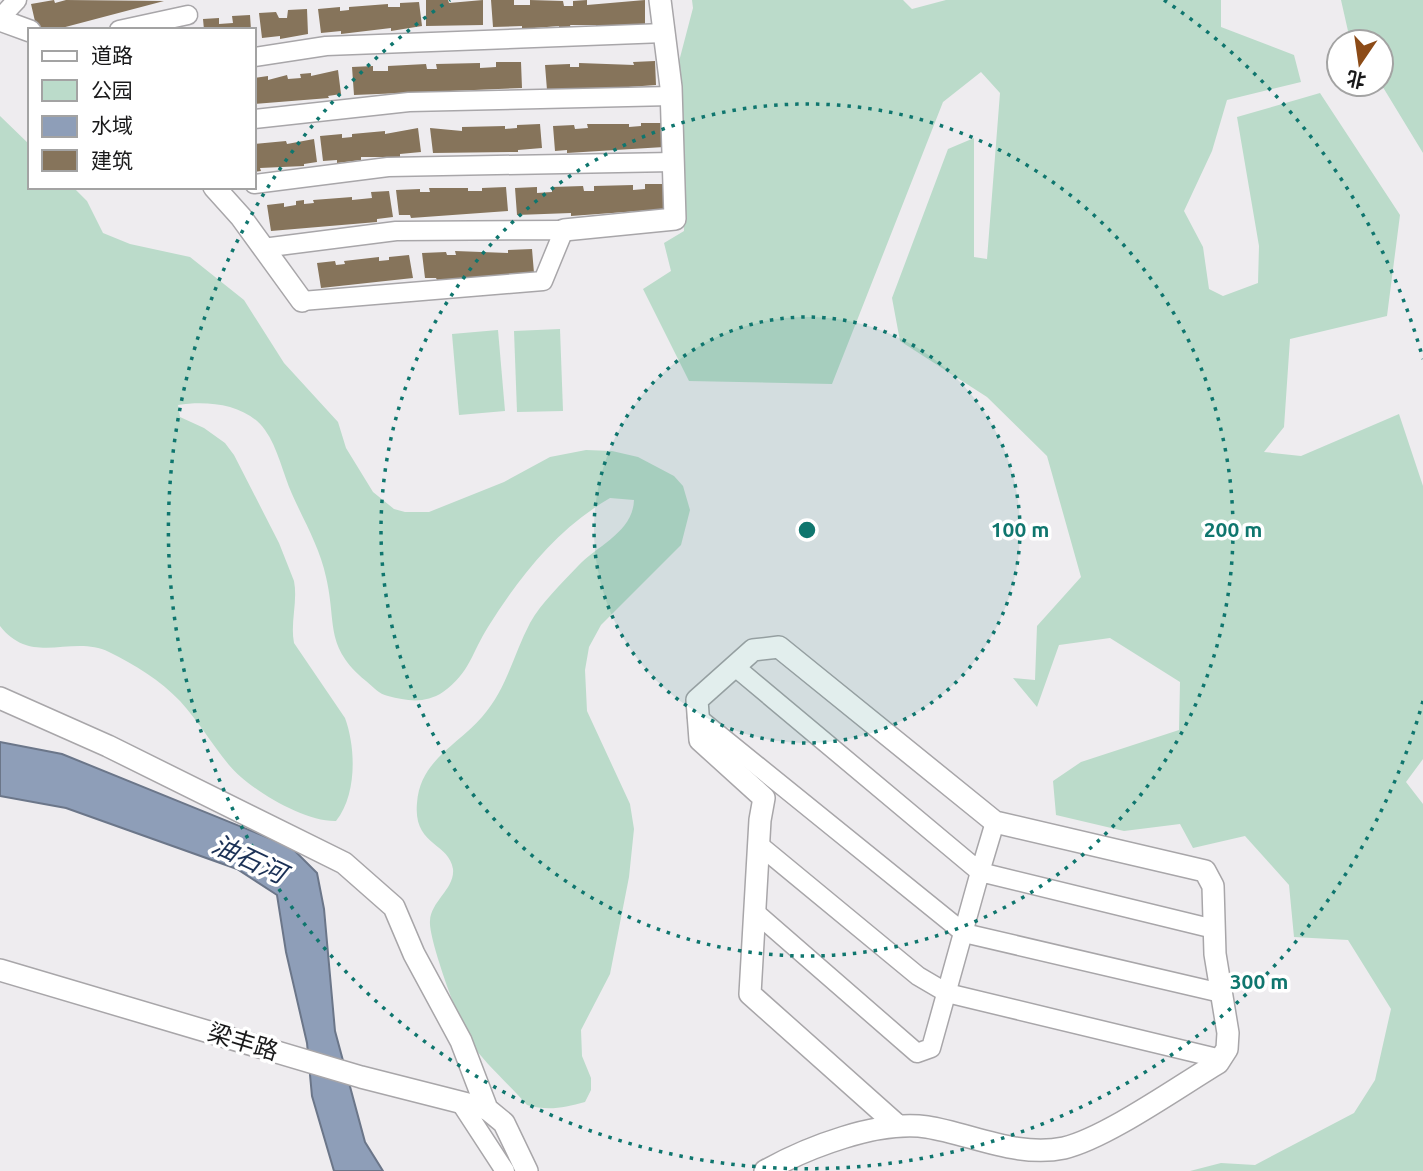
<svg xmlns="http://www.w3.org/2000/svg" width="1423" height="1171" font-family="Ubuntu,'Noto Sans SC',sans-serif">
  <style>
    .green { fill: #bbdbca }
    .water { fill: #8e9eb8; stroke: #6b7689; stroke-width: 2 }
    .building { fill: #86745b }
    .lines { fill: none; stroke-linecap: round; stroke-linejoin: round }
    .minor-casing { stroke: #a8a6a9; stroke-width: 21 }
    .tertiary-casing { stroke: #a8a6a9; stroke-width: 24 }
    .minor { stroke: #fff; stroke-width: 18 }
    .tertiary { stroke: #fff; stroke-width: 21 }
    .ring { fill: none; stroke: #0f766e; stroke-width: 3.5; stroke-dasharray: 3.5 7 }
    .labels { text-anchor: middle; stroke-width: 7; stroke-linejoin: round; paint-order: stroke }
    .street-label { font-size: 24px; fill: #19191a; stroke: #fff }
    .water-label { font-size: 26px; font-style: italic; fill: #1b3156; stroke: #fff }
    .centre { fill: #0f766e; stroke: #fff; stroke-width: 3.5 }
    .ring-label { font-size: 21px; text-anchor: middle; font-weight: bold; fill: #0f766e; stroke: #fff; stroke-width: 7; stroke-linejoin: round; paint-order: stroke }
  </style>
  <rect width="100%" height="100%" fill="#eeecef"/>
  <g class="green">
    <path d="M692 0H903L912 9 946 0H1221V27L1294 55 1301 82 1227 100 1212 151 1184 211 1203 247 1209 289 1223 296 1258 283 1259 246 1237 117 1320 93 1400 215 1387 316 1290 339 1284 427 1264 452 1301 456 1399 414 1423 486V759L1406 782 1423 804V1171H1190L1221 1163 1255 1165 1354 1113 1375 1080 1391 1009 1348 940 1294 937 1289 885 1245 836 1193 848 1180 824 1124 831 1056 815 1053 781 1081 762 1179 730 1180 682 1110 638 1059 645 1037 707 1013 678 1035 680 1037 626 1081 577 1047 456 987 397 900 341 892 298 948 149 974 138V257L987 259 1000 93 981 72 943 102 832 384 689 381 643 289 671 271 664 243 684 231 677 69 693 8Z"/>
    <path d="M1341 0H1423V153L1381 84V42H1355L1348 31Z"/>
    <path d="M0 116 30 145V187H73L87 201 103 233 130 244 190 257 244 300 284 363 338 422 346 448 373 492 394 509 405 512H429L504 482 550 457 586 450 612 451 638 457 674 476 683 486 690 510 681 545 601 625 589 647 585 670 587 711 630 804 634 829 629 877 610 974 581 1030 582 1056 591 1078V1090L585 1102C564 1108 547 1111 527 1105 511 1086 482 1061 470 1041 460 1025 428 938 430 921 431 901 455 889 453 869 449 842 413 846 417 803 420 760 458 745 482 717 507 689 513 655 530 623 541 603 562 583 578 566 598 545 633 532 634 500L610 498C557 529 520 576 488 627 472 652 470 673 443 692 425 704 407 701 388 696 379 694 373 687 366 681 324 646 337 624 326 577 320 548 304 521 292 494 283 474 278 448 265 430 247 404 207 400 178 405L180 417 204 428 225 443 234 455 279 543 294 581C298 602 290 622 294 643L345 718C356 748 357 795 336 821 304 822 249 789 229 765 212 744 198 721 180 701 161 681 134 664 109 652 72 634 32 667 0 626Z"/>
    <path d="M560 329 563 411 517 412 514 331Z"/>
    <path d="M498 330 505 411 459 415 452 334Z"/>
  </g>
  <path class="water" d="M0 742 62 754 291 847 317 873 324 909 335 1031 365 1142 383 1171H334L312 1096 307 1043 286 952 277 895 237 869 66 808 0 796Z"/>
  <g class="building">
    <path d="M54 0 55 3 66 0 164 1 54 30H37L31 4Z"/>
    <path d="M426 0H448L449 3 483 0V25L426 26Z"/>
    <path d="M491 0H514V5H530V0L563 1 564 6H573V1L587 0V5L645 0V24L596 28V25H570L571 28 559 29V26L522 29V26L493 27Z"/>
    <path d="M419 2 422 26 391 31V28L341 34V31L321 33 318 9 340 7V11L349 10V7L388 4V7H400V3Z"/>
    <path d="M307 9 308 34 280 39V36L262 38 259 13 276 12 279 18H287L288 10Z"/>
    <path d="M250 15 251 30H204L203 19 219 18V24L233 23 232 16Z"/>
    <path d="M655 61 656 85 559 92V89L547 90 545 65 570 64V67H579V63L634 65 633 62Z"/>
    <path d="M496 62H521L522 88 354 95 352 67 373 66V71H388V66L426 64 427 69H437L436 64 480 63V68L496 67Z"/>
    <path d="M338 70 341 94 328 96 329 98 254 104V78L268 76V80L287 75 288 79 301 78 300 74 311 73V76Z"/>
    <path d="M641 123H662L664 147 567 153V150L555 151 553 126 574 125 575 129 588 128 587 124H629V127L641 126Z"/>
    <path d="M540 124 542 148 518 150V152L433 153 430 128 462 131V127L505 126V129L517 128V125Z"/>
    <path d="M418 128 421 152 400 154V157H361V160L337 163V160L323 161 320 136 342 134V138L352 137V134L385 131V134Z"/>
    <path d="M314 139 317 162 304 164V166L260 168 261 171 254 172V144L286 141 287 144Z"/>
    <path d="M645 184H663L666 209 571 216V213L517 215 515 188 537 187V193L552 192V187L583 186 584 191H594V186L633 185V190L645 189Z"/>
    <path d="M506 187 508 211 411 218 410 215H399L396 190 420 189V192H430L429 188H468V191H482V188Z"/>
    <path d="M389 191 393 217 377 219V222L271 231 267 205 284 203V207L296 205V201L304 200V204L314 203 313 200 352 197V200L372 198 371 192Z"/>
    <path d="M532 249 534 273 437 280 436 278H425L422 253 446 252 447 255H456L455 251 508 253V250Z"/>
    <path d="M409 255 413 278 321 288 317 263 335 261 336 265 345 264 344 261 379 257V261L389 260V257Z"/>
  </g>
  <g class="lines">
    <g class="minor-casing">
      <g id="minor">
        <path d="M0 18 17 0"/>
        <path d="M119 30 188 15"/>
        <path d="M254 57 326 46 664 33"/>
        <path d="M254 119 409 102 671 96"/>
        <path d="M254 184 388 167 673 162"/>
        <path d="M263 248 396 231 564 230 543 281 302 301"/>
        <path d="M734 666 980 872 995 822"/>
        <path d="M697 717 964 933 1221 993"/>
        <path d="M758 844 918 976 947 993 1221 1059"/>
        <path d="M755 912 917 1053 931 1048 980 872 1214 929"/>
        <path d="M462 1105 505 1171"/>
      </g>
    </g>
    <g class="tertiary-casing">
      <g id="tertiary">
        <path d="M0 20 30 31"/>
        <path d="M214 187 241 217 302 301"/>
        <path d="M564 230 675 219 671 87 660 0"/>
        <path d="M0 698 108 746 344 863 394 907 414 954 461 1041 487 1109 504 1123 527 1171"/>
        <path d="M0 970 361 1077 487 1109"/>
        <path d="M765 1171C808 1147 878 1120 927 1127 971 1134 1018 1158 1064 1148 1106 1138 1178 1087 1218 1063L1227 1049 1228 1033 1215 954 1213 886 1205 871 995 822 779 647 753 650 697 700 700 740 764 798 760 820 750 994 897 1125"/>
      </g>
    </g>
    <use href="#minor" class="minor"/>
    <use href="#tertiary" class="tertiary"/>
  </g>
  <circle cx="807" cy="530" r="213" fill="#0f766e" fill-opacity=".12"/>
  <g class="ring">
    <circle cx="807" cy="530" r="213"/>
    <circle cx="807" cy="530" r="426"/>
    <path d="M1423 701A639 639 0 1 1 450 0M1164 0A639 639 0 0 1 1423 359"/>
  </g>
  <g class="labels">
    <g class="street-label">
      <text transform="translate(243 1042) rotate(17)" y="8">梁丰路</text>
    </g>
    <g class="water-label">
      <text transform="translate(249 859) rotate(25)" y="9">油石河</text>
    </g>
  </g>
  <circle cx="807" cy="530" r="10" class="centre"/>
  <g class="ring-label">
    <text x="1020" y="537">100 m</text>
    <text x="1233" y="537">200 m</text>
    <text x="1259" y="989">300 m</text>
  </g>
  <rect x="28" y="28" width="228" height="161" fill="#ffffff" stroke="#a3a3a3" stroke-width="2"/>
  <rect x="42" y="51" width="35" height="10" fill="#ffffff" stroke="#a3a3a3" stroke-width="2"/>
  <text x="91" y="63" font-size="21" fill="#19191a">道路</text>
  <rect x="42" y="80" width="35" height="21" fill="#bbdbca" stroke="#a3a3a3" stroke-width="2"/>
  <text x="91" y="98" font-size="21" fill="#19191a">公园</text>
  <rect x="42" y="116" width="35" height="21" fill="#8e9eb8" stroke="#a3a3a3" stroke-width="2"/>
  <text x="91" y="133" font-size="21" fill="#19191a">水域</text>
  <rect x="42" y="150" width="35" height="21" fill="#86745b" stroke="#a3a3a3" stroke-width="2"/>
  <text x="91" y="168" font-size="21" fill="#19191a">建筑</text>
  <g transform="translate(1360 63) rotate(193)"><circle r="33" fill="#ffffff" stroke="#a3a3a3" stroke-width="2"/>
  <path d="M0-5L12 26L0 18L-12 26Z" fill="#8c4b17"/>
  <text y="-10" font-size="19" font-weight="bold" text-anchor="middle" fill="#19191a">北</text>
  </g>
</svg>
